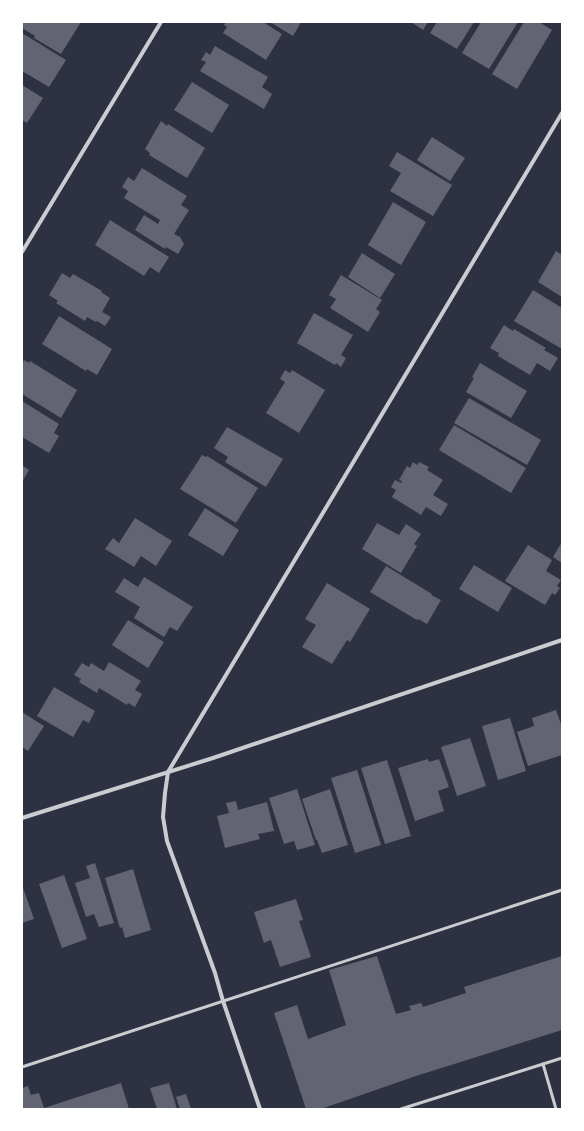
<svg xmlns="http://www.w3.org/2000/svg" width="584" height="1131" font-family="'Exo 2',sans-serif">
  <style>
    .building { fill: #626471 }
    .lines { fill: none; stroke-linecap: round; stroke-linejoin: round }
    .service { stroke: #caccd0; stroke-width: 3 }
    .minor { stroke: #caccd0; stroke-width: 4 }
  </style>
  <rect width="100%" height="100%" fill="#2d3142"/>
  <g class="building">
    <path d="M22 22H81L61 54 34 38 35 36 22 28Z"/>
    <path d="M226 22H263L282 34 266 60 223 33 227 27 224 25Z"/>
    <path d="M270 22H301L293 36Z"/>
    <path d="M411 22H428L423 30Z"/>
    <path d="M437 22H474L457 49 430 33Z"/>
    <path d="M481 22H518L489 69 462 53Z"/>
    <path d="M524 22H539L552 30 517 89 492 74Z"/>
    <path d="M22 33 66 60 49 87 22 71Z"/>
    <path d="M215 46 268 77 262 87 272 94 264 109 200 71 206 62 201 60 206 52 210 55Z"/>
    <path d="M192 82 229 105 212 133 174 110Z"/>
    <path d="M22 85 43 98 27 123 22 120Z"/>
    <path d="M161 121 167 126 168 124 205 148 187 178 149 155 150 153 145 149Z"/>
    <path d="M432 137 465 158 450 181 417 160Z"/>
    <path d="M397 152 452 185 433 216 390 191 401 173 389 166Z"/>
    <path d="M142 168 187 196 181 205 189 210 174 234 180 237 184 244 178 254 166 247 165 249 135 230 144 215 158 224 160 220 124 198 128 191 122 187 128 177 134 181Z"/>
    <path d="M393 202 426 222 401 265 368 245Z"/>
    <path d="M110 220 169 257 159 273 150 267 144 276 95 245Z"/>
    <path d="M556 251 562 255V297L538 282Z"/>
    <path d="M362 253 395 274 380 298 348 277Z"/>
    <path d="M62 273 70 278 73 274 102 291 101 292 110 298 102 312 111 317 105 326 97 321 96 322 87 317 85 321 56 303 58 301 49 295Z"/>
    <path d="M341 275 382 300 376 309 380 312 368 332 330 308 336 299 329 295Z"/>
    <path d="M533 290 562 308V349L514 321Z"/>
    <path d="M314 313 353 335 341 355 346 358 341 367 336 363 335 365 297 343Z"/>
    <path d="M59 316 112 349 97 375 87 369 86 371 42 344Z"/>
    <path d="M504 325 513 331 514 329 546 348 544 350 558 358 550 371 537 363 530 375 498 356 499 353 490 348Z"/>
    <path d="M24 360 29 363 30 361 77 390 61 418 22 394V364Z"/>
    <path d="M480 363 527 391 511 418 466 392 474 378 472 377Z"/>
    <path d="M285 370 290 373 292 370 325 390 299 433 266 413 285 382 280 379Z"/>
    <path d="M469 398 541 440 527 465 454 423Z"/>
    <path d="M22 401 59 424 54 433 59 436 49 453 22 437Z"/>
    <path d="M454 425 526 468 511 493 439 450Z"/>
    <path d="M227 427 283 459 266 487 225 462 228 457 214 448Z"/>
    <path d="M202 455 206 457 207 456 258 488 236 523 180 489Z"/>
    <path d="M413 462 417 465 419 462 429 467 427 470 443 480 433 495 448 504 441 516 426 507 421 515 392 497 396 490 391 487 395 480 401 483 402 481 399 480 407 466 410 468Z"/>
    <path d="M22 465 29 470 22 482Z"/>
    <path d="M205 508 239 530 223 556 188 535Z"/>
    <path d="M135 518 172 541 156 566 141 556 134 567 105 549 113 538 119 543Z"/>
    <path d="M377 523 399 535 406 524 421 534 414 544 417 546 401 573 362 549Z"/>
    <path d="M562 542V563L553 557Z"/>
    <path d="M528 545 552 560 546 571 561 580 557 586 560 588 555 595 552 593 545 605 505 581Z"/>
    <path d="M474 565 512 588 498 612 459 589Z"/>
    <path d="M386 566 432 594 431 595 441 600 427 624 418 619 417 620 370 592Z"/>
    <path d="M144 577 193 607 177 631 170 627 164 637 134 618 140 607 115 592 124 578 138 587Z"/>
    <path d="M327 583 370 609 350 642 347 640 332 664 302 647 316 625 305 619Z"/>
    <path d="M128 620 164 642 148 668 112 645Z"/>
    <path d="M109 662 141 681 135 690 142 694 135 707 128 703 127 705 99 688 97 693 79 682 81 679 74 675 82 663 89 667 91 663 104 671Z"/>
    <path d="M54 687 95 711 89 723 83 720 73 737 37 716Z"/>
    <path d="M556 710 562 727V755L528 766 517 732 534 726 532 718Z"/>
    <path d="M22 712 44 726 28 751 22 747Z"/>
    <path d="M510 718 526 771 498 780 482 726Z"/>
    <path d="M470 738 486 786 457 796 441 747Z"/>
    <path d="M428 759 429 762 439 759 449 787 438 791 444 811 415 821 398 768Z"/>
    <path d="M387 760 411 836 385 844 361 768Z"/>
    <path d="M357 770 381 845 355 853 331 778Z"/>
    <path d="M297 789 315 845 297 850 294 841 284 844 269 798Z"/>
    <path d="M330 789 348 845 322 853 317 840H316L302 799Z"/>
    <path d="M236 801 238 810 267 802 274 831 258 834 260 839 225 848 217 816 229 813 226 803Z"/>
    <path d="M95 863 114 923 99 927 94 914 86 917 75 883 90 878 86 866Z"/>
    <path d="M133 869 151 930 125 938 122 927 120 928 105 878Z"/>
    <path d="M64 875 87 939 62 948 39 884Z"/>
    <path d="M22 885 34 919 22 923Z"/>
    <path d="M296 899 303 920 299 921 311 957 280 967 271 940 264 943 254 912Z"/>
    <path d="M377 956 396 1014 411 1010 409 1006 421 1003 423 1007 466 993 464 987 562 956V1030L416 1076 321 1109H306L274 1013 297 1005 308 1039 346 1025 329 970Z"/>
    <path d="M121 1083 129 1109H22V1088L28 1086 31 1095 39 1093 44 1108Z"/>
    <path d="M169 1083 177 1109H157L150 1088Z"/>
    <path d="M186 1094 191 1109H180L176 1097Z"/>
  </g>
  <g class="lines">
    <g class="service">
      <path d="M543 1064 556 1109"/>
      <path d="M22 1067 562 890"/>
      <path d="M401 1109 562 1058"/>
    </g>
    <g class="minor">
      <path d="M22 252 161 22"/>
      <path d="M22 818 213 758 562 640"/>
      <path d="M260 1109 223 1001 215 973 167 841 163 817 165 793 168 772 562 113"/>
    </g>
  </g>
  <rect width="584" height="1131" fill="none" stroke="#ffffff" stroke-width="46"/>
</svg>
